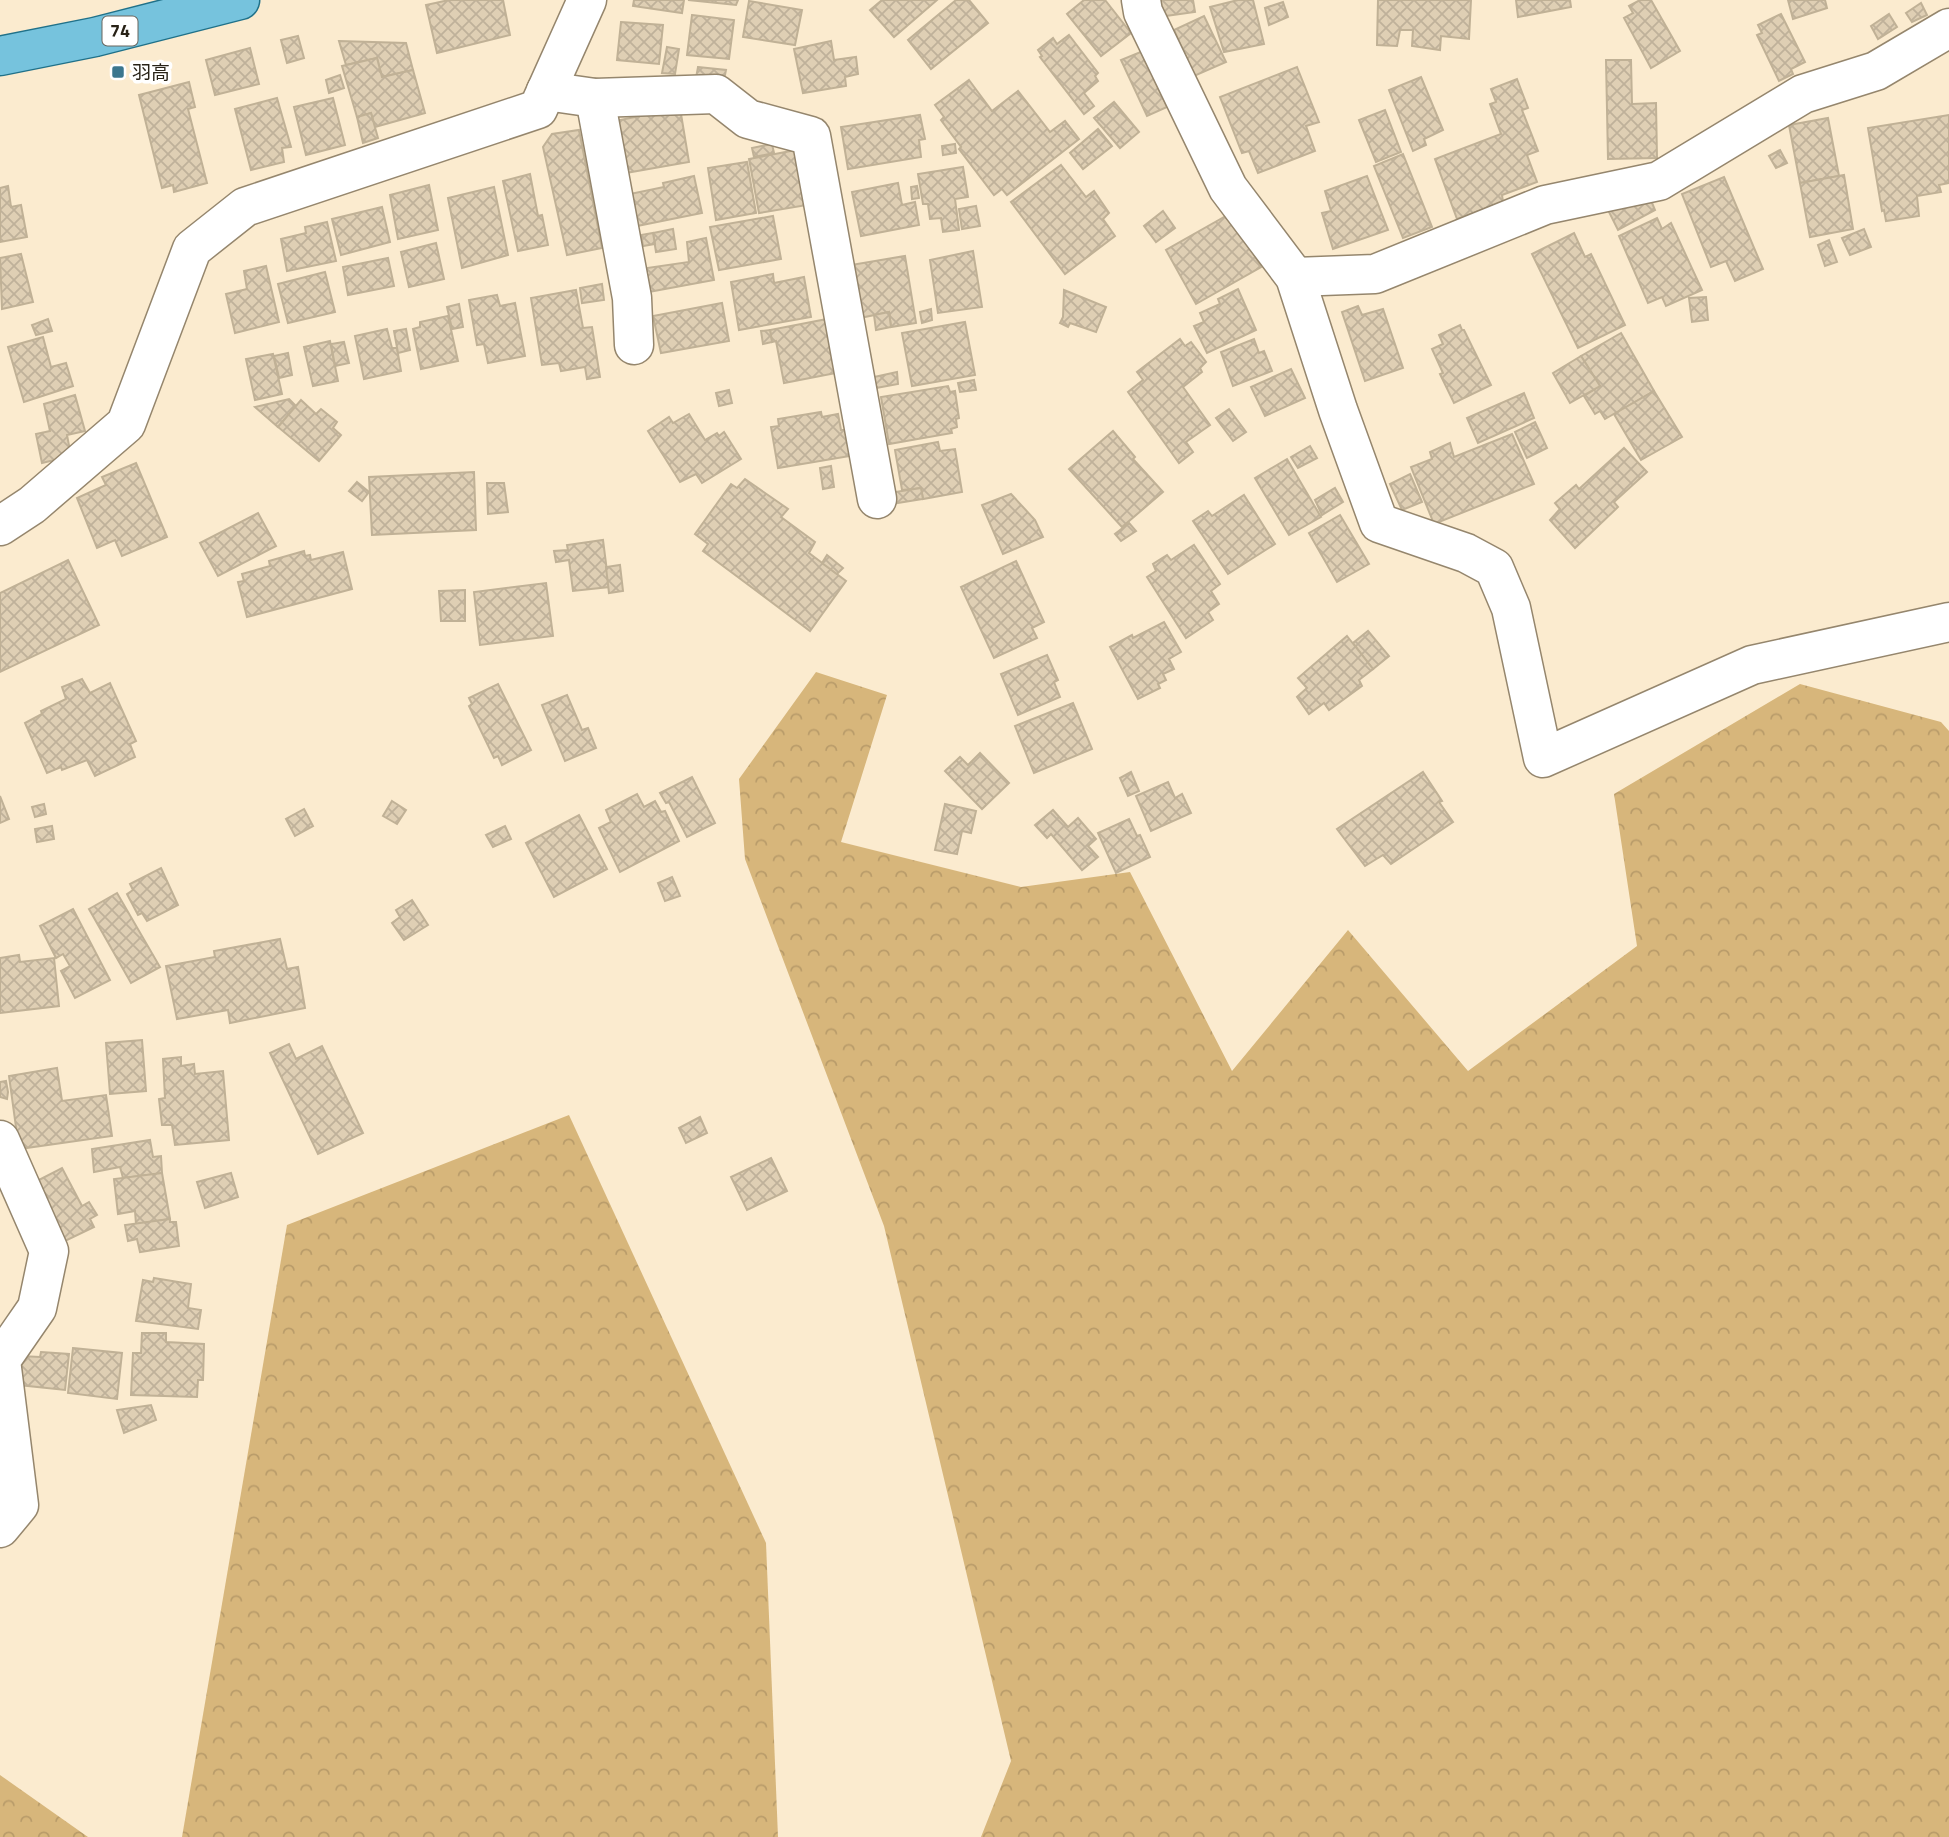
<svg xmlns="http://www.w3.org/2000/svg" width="1949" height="1837" font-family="'Titillium Web','Noto Sans JP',sans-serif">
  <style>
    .forest { fill: url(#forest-crowns) }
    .building { fill: url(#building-cross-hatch); stroke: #c0b196; stroke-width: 2 }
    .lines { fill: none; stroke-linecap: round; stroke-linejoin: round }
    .minor-casing { stroke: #95866d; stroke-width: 41 }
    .major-casing { stroke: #207189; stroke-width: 41 }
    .minor { stroke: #fff; stroke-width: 38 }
    .major { stroke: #76c3dd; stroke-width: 38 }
    .poi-dot { fill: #3b768e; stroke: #fff; stroke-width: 2.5 }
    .labels { text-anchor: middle; stroke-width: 7; stroke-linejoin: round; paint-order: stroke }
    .shield { fill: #fff; stroke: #68645d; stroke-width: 2 }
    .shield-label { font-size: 18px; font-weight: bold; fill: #282217 }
    .poi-label { font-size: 19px; fill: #282217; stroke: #fff; text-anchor: start }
  </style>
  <defs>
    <pattern id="forest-crowns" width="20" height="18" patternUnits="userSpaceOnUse" patternTransform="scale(1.75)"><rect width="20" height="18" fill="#d7b67b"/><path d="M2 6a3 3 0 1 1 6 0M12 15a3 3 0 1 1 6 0" fill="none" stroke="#b99c6a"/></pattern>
    <pattern id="building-cross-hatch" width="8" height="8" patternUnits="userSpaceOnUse" patternTransform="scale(1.75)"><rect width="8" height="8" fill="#dfcfb4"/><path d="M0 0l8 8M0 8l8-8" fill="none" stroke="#bfb19a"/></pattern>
  </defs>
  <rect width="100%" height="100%" fill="#fbebcf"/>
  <g class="forest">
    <path d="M816 672 887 695 841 842 1021 887 1130 872 1232 1071 1348 930 1468 1071 1637 946 1614 794 1800 684 1941 722 1949 731V1837H981L1011 1761 884 1226 745 859 739 779Z"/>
    <path d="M569 1115 766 1543 778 1837H182L287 1225Z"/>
    <path d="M0 1775 88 1837H0Z"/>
  </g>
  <g class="building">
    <path d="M449 0H503L510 35 437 53 426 5Z"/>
    <path d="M634 0H684L682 13 633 6Z"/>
    <path d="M688 0H738L736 5Z"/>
    <path d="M882 0H937L894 37 870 10Z"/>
    <path d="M956 0H969L988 23 931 69 908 40Z"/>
    <path d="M1084 0H1105L1131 33 1101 56 1067 14Z"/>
    <path d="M1156 0H1193L1195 12 1158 17Z"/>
    <path d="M1238 0H1253L1264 44 1224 52 1210 7Z"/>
    <path d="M1378 0H1471L1469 39 1441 36 1440 50 1412 46 1413 30H1400L1397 46 1377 45Z"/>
    <path d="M1516 0H1570L1571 7 1518 17Z"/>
    <path d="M1640 0H1651L1680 51 1651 68 1624 18 1633 13 1629 6Z"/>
    <path d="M1788 0H1825L1827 8 1793 19Z"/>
    <path d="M749 1 802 10 795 45 743 37Z"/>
    <path d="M1283 2 1288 17 1269 25 1265 8Z"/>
    <path d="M1921 3 1927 15 1912 22 1906 13Z"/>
    <path d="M1781 14 1805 62 1791 69 1793 74 1779 81 1757 35 1762 33 1758 25Z"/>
    <path d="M1889 14 1897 27 1878 39 1871 26Z"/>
    <path d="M692 15 734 20 729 59 687 55Z"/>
    <path d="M1204 16 1226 62 1194 76 1174 30Z"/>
    <path d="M621 22 663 25 659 64 617 60Z"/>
    <path d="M1069 35 1098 73 1095 76 1098 81 1084 93 1094 106 1084 114 1040 57 1042 56 1038 50 1053 38 1057 44Z"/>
    <path d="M298 36 304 58 287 63 281 40Z"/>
    <path d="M339 41 406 43 413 70 382 77 377 58 346 65Z"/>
    <path d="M831 41 834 60 856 57 858 74 845 77 846 86 803 93 794 49Z"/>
    <path d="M667 47 679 49 675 74 662 73Z"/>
    <path d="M250 48 259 84 215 95 206 60Z"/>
    <path d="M1143 51 1167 107 1147 116 1121 60Z"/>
    <path d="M377 58 382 77 413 70 425 113 375 127 371 113 357 117 342 66Z"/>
    <path d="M1606 60H1631L1632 104 1656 103 1657 158 1608 159Z"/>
    <path d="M698 67 726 70 724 80 696 78Z"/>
    <path d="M1297 67 1319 122 1306 126 1315 151 1258 173 1249 151 1242 153 1220 97Z"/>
    <path d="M340 75 344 88 329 93 326 80Z"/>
    <path d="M1421 77 1443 130 1424 139 1426 145 1413 151 1389 90Z"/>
    <path d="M1517 79 1528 108 1522 110 1538 151 1527 155 1537 182 1502 195 1503 202 1457 219 1435 159 1501 134 1490 104 1496 102 1491 89Z"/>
    <path d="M969 80 992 111 1018 91 1050 132 1065 121 1079 139 1007 195 1002 189 994 195 959 149 961 147 941 120 944 117 935 105Z"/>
    <path d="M189 82 195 107 188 109 207 183 174 192 173 185 162 188 139 95Z"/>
    <path d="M277 98 291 147 282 148 284 162 251 170 235 109Z"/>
    <path d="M333 98 345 145 306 155 294 107Z"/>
    <path d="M1114 102 1139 132 1120 148 1094 118Z"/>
    <path d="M680 108 689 162 620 174 615 121Z"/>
    <path d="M1385 110 1401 152 1376 162 1359 120Z"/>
    <path d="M371 113 378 138 363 143 357 117Z"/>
    <path d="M920 115 925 139 919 140 921 157 848 169 841 127Z"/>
    <path d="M1949 115V183L1939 185 1941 192 1917 196 1919 216 1886 221 1884 210 1882 211 1868 128Z"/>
    <path d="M1828 118 1839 176 1800 183 1789 125Z"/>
    <path d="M1098 129 1112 146 1083 169 1070 153Z"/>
    <path d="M579 130 602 248 567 255 543 147 552 134Z"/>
    <path d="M772 144 774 153 754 157 752 148Z"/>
    <path d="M955 144 956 153 943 155 942 146Z"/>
    <path d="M796 150 807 205 759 213 749 159Z"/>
    <path d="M1780 150 1787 163 1776 168 1769 156Z"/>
    <path d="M1403 154 1432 227 1403 238 1374 166Z"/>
    <path d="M747 162 756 213 716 220 708 168Z"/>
    <path d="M1061 165 1086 197 1094 191 1109 213 1103 219 1115 236 1065 274 1011 202Z"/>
    <path d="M963 167 968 197 955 199 959 230 943 232 941 218 930 219 928 204H923L918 174Z"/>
    <path d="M530 174 538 216 542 215 548 245 518 251 503 181Z"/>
    <path d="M1844 175 1853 229 1810 237 1800 183Z"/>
    <path d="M694 176 702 213 637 226 630 194 664 187 663 183Z"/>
    <path d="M1367 176 1388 230 1333 249 1322 213 1331 211 1325 191Z"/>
    <path d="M1724 177 1763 269 1735 281 1726 261 1711 267 1682 194Z"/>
    <path d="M898 183 902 205 915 202 919 225 861 236 852 192Z"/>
    <path d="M429 185 438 230 398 239 390 195Z"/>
    <path d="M8 186 11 207 21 205 27 237 0 242V188Z"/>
    <path d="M917 186 919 198 912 199 911 187Z"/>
    <path d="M494 187 508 255 462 268 448 198Z"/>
    <path d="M1650 198 1655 210 1618 230 1607 208Z"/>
    <path d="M976 206 980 226 962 229 959 209Z"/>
    <path d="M382 207 390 242 341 255 332 219Z"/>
    <path d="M1163 211 1175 228 1156 242 1144 226Z"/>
    <path d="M1231 213 1261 267 1196 304 1166 250Z"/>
    <path d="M773 216 781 259 719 270 710 227Z"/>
    <path d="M1657 218 1662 229 1671 223 1702 290 1666 306 1662 297 1648 303 1619 236Z"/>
    <path d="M327 222 336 261 287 271 281 239 306 233 305 227Z"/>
    <path d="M673 229 676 249 656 252 653 233Z"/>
    <path d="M1864 229 1871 247 1850 255 1842 238Z"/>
    <path d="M653 233 655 244 643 246 641 235Z"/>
    <path d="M1574 233 1585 257 1591 254 1625 325 1578 348 1532 254Z"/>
    <path d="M706 238 714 280 643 293 640 269 689 262 687 242Z"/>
    <path d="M1829 240 1837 262 1825 266 1818 245Z"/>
    <path d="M436 243 444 279 409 287 401 252Z"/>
    <path d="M973 251 982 307 938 313 930 260Z"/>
    <path d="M21 254 33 302 2 309 0 258Z"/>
    <path d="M905 256 916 323 891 327 889 312 860 318 851 265Z"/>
    <path d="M388 258 394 286 348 295 343 267Z"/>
    <path d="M266 266 279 322 235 333 226 294 247 289 244 271Z"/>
    <path d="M325 272 335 312 288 323 278 284Z"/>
    <path d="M773 274 774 283 804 277 811 317 739 330 731 282Z"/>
    <path d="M602 284 604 300 582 303 580 288Z"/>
    <path d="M1238 289 1256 330 1207 353 1194 326 1204 322 1200 313 1220 304 1218 299Z"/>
    <path d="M576 290 583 328 592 327 600 377 587 379 585 367 561 371 559 363 542 365 531 298Z"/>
    <path d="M1064 290 1106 307 1096 332 1070 323 1068 327 1060 323 1063 317Z"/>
    <path d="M497 295 500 306 515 303 525 356 488 363 484 344 477 345 469 300Z"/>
    <path d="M1706 297 1708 320 1692 322 1689 298Z"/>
    <path d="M722 303 729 341 661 353 653 316Z"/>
    <path d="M459 304 463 327 452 329 447 307Z"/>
    <path d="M1358 306 1362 315 1383 309 1403 368 1365 381 1342 312Z"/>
    <path d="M931 309 932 320 922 323 920 312Z"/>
    <path d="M889 312 891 327 876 330 874 315Z"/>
    <path d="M448 316 458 361 421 369 413 329 420 327V322Z"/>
    <path d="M48 319 52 331 36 335 32 325Z"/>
    <path d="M827 319 836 373 784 383 776 341 772 342 770 330Z"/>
    <path d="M965 322 975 375 912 386 902 333Z"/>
    <path d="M1460 325 1462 330H1464L1491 385 1454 403 1440 374 1443 373 1432 349 1443 344 1439 335Z"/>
    <path d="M387 329 392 348H397L401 371 364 379 355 336Z"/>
    <path d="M406 329 410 350 398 353 394 331Z"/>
    <path d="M770 330 772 342 763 344 761 331Z"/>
    <path d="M1621 333 1654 391 1605 419 1600 411 1595 414 1584 396 1600 386 1581 356Z"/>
    <path d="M43 337 51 367 66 363 73 386 24 402 8 347Z"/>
    <path d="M1180 339 1185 346 1191 342 1206 362 1200 368 1202 372 1183 387 1210 425 1186 442 1193 452 1179 463 1128 392 1143 380 1137 372Z"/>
    <path d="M1254 339 1259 353 1264 351 1272 371 1233 386 1221 352Z"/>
    <path d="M330 341 338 381 313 386 304 347Z"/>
    <path d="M344 342 349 363 335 366 331 344Z"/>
    <path d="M288 353 292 375 279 378 274 356Z"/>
    <path d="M273 354 282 394 255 400 246 359Z"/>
    <path d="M1581 356 1600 386 1570 403 1553 373Z"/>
    <path d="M1291 369 1305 398 1265 416 1251 387Z"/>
    <path d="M897 372 898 384 876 388 874 377Z"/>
    <path d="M974 380 976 390 960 392 958 383Z"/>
    <path d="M948 386 950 392 955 391 959 418 956 419 957 427 951 429 952 433 889 444 881 397Z"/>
    <path d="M729 390 732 403 719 406 716 393Z"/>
    <path d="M1654 391 1682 437 1641 460 1614 414Z"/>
    <path d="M1524 393 1534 418 1478 443 1467 418Z"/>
    <path d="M75 395 85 431 67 435 71 456 42 463 36 434 50 431 44 404Z"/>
    <path d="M289 399 296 406 278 427 255 407Z"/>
    <path d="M301 400 316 414 321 409 337 422 333 428 341 435 319 461 278 427Z"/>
    <path d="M1229 409 1246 432 1233 441 1216 418Z"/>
    <path d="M821 412 822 417 838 414 841 430H846L850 456 778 468 771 427 779 426 778 419Z"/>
    <path d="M689 414 705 440 717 433 719 436 724 432 741 459 702 483 696 474 680 482 648 431 669 417 673 423Z"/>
    <path d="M1535 422 1547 448 1527 458 1515 432Z"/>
    <path d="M1113 431 1135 457 1133 459 1163 492 1122 527 1069 469Z"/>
    <path d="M1512 434 1534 484 1434 524 1411 467 1432 459 1430 452 1450 443 1454 457Z"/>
    <path d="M938 442 940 451 955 449 962 492 923 499 921 488 902 490 895 450Z"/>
    <path d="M1310 446 1317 458 1298 468 1291 457Z"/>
    <path d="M1624 448 1647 472 1614 502 1618 507 1575 548 1550 520 1560 509 1555 503 1576 485 1579 489Z"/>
    <path d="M1287 459 1321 517 1289 535 1255 478Z"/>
    <path d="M136 463 167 537 122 556 115 540 97 548 77 498 106 485 102 477Z"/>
    <path d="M831 466 834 487 823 489 820 468Z"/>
    <path d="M474 472 476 530 372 535 369 477Z"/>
    <path d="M1410 474 1422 502 1402 510 1390 484Z"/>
    <path d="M745 479 788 509 781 517 815 542 809 553 846 581 810 631 703 551 708 544 695 534 731 484 737 488Z"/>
    <path d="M357 482 369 492 362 501 349 491Z"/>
    <path d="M487 483H504L508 512 488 514Z"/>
    <path d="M921 488 923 499 891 504 889 493Z"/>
    <path d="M1335 488 1343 502 1322 515 1315 500Z"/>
    <path d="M1011 494 1035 520 1043 537 1003 554 982 505Z"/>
    <path d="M1244 495 1275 544 1228 574 1193 521 1208 511 1212 516Z"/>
    <path d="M258 513 276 546 218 576 200 543Z"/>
    <path d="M1340 515 1369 564 1337 582 1309 533Z"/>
    <path d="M1129 523 1136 531 1121 541 1115 534Z"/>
    <path d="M603 540 609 587 573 591 569 560 556 562 554 551 568 550 567 545Z"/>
    <path d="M1194 545 1220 584 1211 591 1219 604 1208 612 1213 620 1186 638 1147 577 1156 571 1153 564 1167 555 1171 560Z"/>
    <path d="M304 551 305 556 310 555 311 560 343 552 352 589 247 617 238 582 244 581 242 574 270 566 269 561Z"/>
    <path d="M827 555 843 568 837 574 822 563Z"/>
    <path d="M68 560 99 625 0 672V593Z"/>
    <path d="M1016 561 1044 622 1032 628 1037 638 994 658 961 587Z"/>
    <path d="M620 565 623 591 609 593 606 567Z"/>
    <path d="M546 583 553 636 480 645 474 592Z"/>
    <path d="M465 590V621H441L439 591Z"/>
    <path d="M1164 622 1181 652 1169 659 1174 669 1163 674 1166 680 1158 684 1160 688 1138 699 1110 647 1132 635 1133 638Z"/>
    <path d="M1368 631 1389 656 1373 669 1353 643Z"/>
    <path d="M1347 636 1373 669 1359 680 1362 686 1329 710 1324 703 1309 714 1297 697 1307 688 1298 678Z"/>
    <path d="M1047 655 1058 680 1054 682 1060 697 1018 715 1001 674Z"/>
    <path d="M82 679 90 693 110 683 136 741 130 744 135 757 95 776 87 760 62 770 61 767 47 773 25 723 42 714 41 711 66 699 62 687Z"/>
    <path d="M498 684 531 750 502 765 498 756 494 758 469 706 472 704 469 698Z"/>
    <path d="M567 695 582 730 588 728 596 748 565 761 542 705Z"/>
    <path d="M1073 703 1092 749 1034 773 1015 726Z"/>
    <path d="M980 753 1009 783 982 809 945 771 960 757 968 765Z"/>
    <path d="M1131 772 1139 791 1128 796 1120 778Z"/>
    <path d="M1423 772 1442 801 1439 802 1453 822 1391 864 1383 855 1365 866 1337 829Z"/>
    <path d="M692 777 715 823 687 837 669 802 666 803 660 793Z"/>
    <path d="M1168 782 1175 798 1182 794 1191 813 1151 831 1136 796Z"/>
    <path d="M637 794 644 807 655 801 661 812 665 811 679 841 620 872 599 828 611 822 606 810Z"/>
    <path d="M0 796 9 819 0 823Z"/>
    <path d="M392 801 406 810 397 824 383 816Z"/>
    <path d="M44 804 46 814 35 817 32 807Z"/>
    <path d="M945 804 976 811 971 833 962 831 957 854 935 850Z"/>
    <path d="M304 809 313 826 295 836 286 819Z"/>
    <path d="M1053 810 1068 827 1078 818 1096 839 1088 846 1098 857 1082 870 1051 834 1047 838 1035 825Z"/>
    <path d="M579 815 607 869 554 897 526 843Z"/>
    <path d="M1129 819 1137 836 1140 835 1150 857 1116 873 1098 833Z"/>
    <path d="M52 826 54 839 37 842 35 829Z"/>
    <path d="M505 826 511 839 493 847 486 835Z"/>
    <path d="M161 868 178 905 147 921 142 913 138 915 127 894 133 890 130 884Z"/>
    <path d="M672 877 680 896 665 901 658 883Z"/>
    <path d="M117 893 160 967 131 983 89 909Z"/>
    <path d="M412 900 428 925 404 940 392 923 400 917 396 910Z"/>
    <path d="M73 909 110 980 75 998 61 971 70 966 63 954 56 958 40 926Z"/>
    <path d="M280 939 287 969 298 967 305 1008 230 1023 228 1010 177 1019 166 966 215 957 214 951Z"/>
    <path d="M19 955 20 962 54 958 59 1006 0 1013V958Z"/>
    <path d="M142 1040 146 1091 110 1094 106 1043Z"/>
    <path d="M289 1044 296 1059 322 1046 363 1133 318 1154 270 1053Z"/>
    <path d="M181 1057V1066L194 1064 195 1074 223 1071 229 1140 175 1145 172 1125H162L159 1099 165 1098 163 1059Z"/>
    <path d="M57 1068 62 1101 106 1095 112 1136 19 1149 9 1076Z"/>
    <path d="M6 1081 8 1092 7 1099 0 1097V1082Z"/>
    <path d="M700 1117 707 1133 686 1143 679 1128Z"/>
    <path d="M150 1140 153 1157 161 1156 162 1173 123 1178 120 1167 94 1172 92 1149Z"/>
    <path d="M771 1158 787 1191 747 1210 731 1177Z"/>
    <path d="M62 1168 82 1206 89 1202 97 1215 90 1219 94 1227 63 1242 33 1183Z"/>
    <path d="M162 1173 170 1219 136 1224 135 1211 118 1214 114 1179Z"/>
    <path d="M231 1173 238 1197 205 1208 197 1182Z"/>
    <path d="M170 1219V1222H176L179 1246 140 1252 137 1239 128 1241 125 1225Z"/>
    <path d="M154 1278 191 1284 188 1308 201 1310 198 1329 136 1321 143 1280 153 1282Z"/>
    <path d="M142 1333H166V1342L204 1344 203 1380H198L197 1397 131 1395 133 1353H141Z"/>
    <path d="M73 1348 122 1353 117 1399 68 1393Z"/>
    <path d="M41 1352 69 1354 65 1390 19 1385 21 1356 40 1357Z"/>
    <path d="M151 1405 156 1420 124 1433 117 1410Z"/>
  </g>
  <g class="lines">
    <g class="minor-casing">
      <g id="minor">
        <path d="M1141 0 1143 12 1228 188 1295 277 1338 410 1379 523 1466 553 1494 568 1511 608 1543 758 1752 665 1949 622"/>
        <path d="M546 91 595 98 716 94 748 119 811 136 877 499"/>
        <path d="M595 98 632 298 634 345"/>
        <path d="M1295 277 1375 274 1545 205 1659 181 1803 94 1876 71 1949 28"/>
        <path d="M0 526 32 505 126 424 192 249 245 207 538 109 587 0"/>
        <path d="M0 1140 49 1251 37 1308 1 1360 19 1505 0 1528"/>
      </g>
    </g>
    <g class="major-casing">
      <path id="major" d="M0 56 95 37 240 0"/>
    </g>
    <use href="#minor" class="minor"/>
    <use href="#major" class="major"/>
  </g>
  <rect class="poi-dot" x="111" y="65" width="14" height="14" rx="3.5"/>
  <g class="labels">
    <rect class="shield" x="102.5" y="16.5" width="35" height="29" rx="5"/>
    <g class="shield-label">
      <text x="120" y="37">74</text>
    </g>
    <g class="poi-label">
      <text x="132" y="79">羽高</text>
    </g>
  </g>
</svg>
